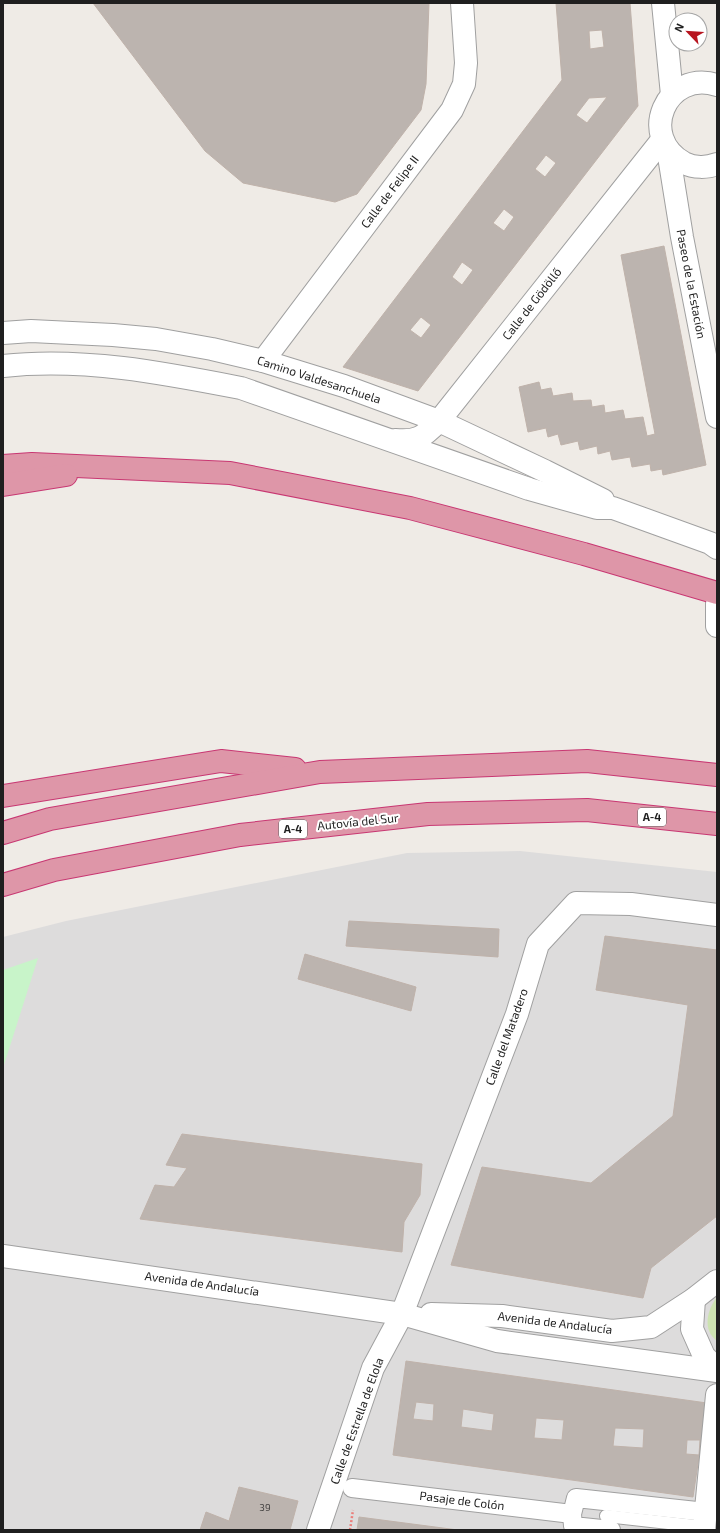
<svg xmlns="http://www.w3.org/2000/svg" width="720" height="1533" font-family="'Exo 2',sans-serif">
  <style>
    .residential { fill: #dddcdc }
    .grass { fill: #cde3b1 }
    .park { fill: #c8f4c9 }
    .building { fill: #bcb4af; stroke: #bfb2aa; fill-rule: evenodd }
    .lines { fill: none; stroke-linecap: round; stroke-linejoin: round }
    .service-casing { stroke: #a0a0a0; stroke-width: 14 }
    .pedestrian-casing { stroke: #a0a0a0; stroke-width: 20 }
    .minor-casing { stroke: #a0a0a0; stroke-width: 24 }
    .tertiary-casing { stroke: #a0a0a0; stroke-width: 24 }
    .motorway-casing { stroke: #c83772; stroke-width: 24 }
    .path { stroke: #eb7f7b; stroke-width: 2.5; stroke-dasharray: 2 2; stroke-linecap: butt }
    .service { stroke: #fff; stroke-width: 12 }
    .pedestrian { stroke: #fff; stroke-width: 18 }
    .minor { stroke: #fff; stroke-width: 22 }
    .tertiary { stroke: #fff; stroke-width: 22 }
    .motorway { stroke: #de96a8; stroke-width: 22 }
    .labels { text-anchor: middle; stroke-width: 4; stroke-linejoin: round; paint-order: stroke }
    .number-label { font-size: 10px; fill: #464443 }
    .shield { fill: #fff; stroke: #626262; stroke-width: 1 }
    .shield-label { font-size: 11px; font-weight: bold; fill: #1f1f1f }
    .street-label { font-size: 12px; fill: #1f1f1f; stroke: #fff }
  </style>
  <rect width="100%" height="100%" fill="#efebe6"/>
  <path class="residential" d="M520 851 717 872V1530H3V937L66 921 407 853Z"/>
  <path class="grass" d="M717 1297V1341C702 1330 707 1310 717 1297Z"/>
  <path class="park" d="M38 958 3 1068V970Z"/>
  <g class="building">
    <path d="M93 3H429L426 84 421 110 357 194 335 202 243 183 205 151Z"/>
    <path d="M556 3H630L638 106 418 391 343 367 562 80ZM602 30 604 47 590 49 589 31ZM606 97H607L587 123 576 115 589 98ZM546 155 556 163 545 177 535 169ZM504 209 514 217 504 231 493 223ZM462 262 473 270 462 285 452 277ZM421 317 431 325 421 338 410 330Z"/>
    <path d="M664 246 706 465 663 475 662 469 651 471 650 464 632 467 630 457 612 460 610 451 598 454 597 446 580 450 578 441 561 445 558 434 548 437 546 428 528 432 519 387 539 382 541 390 551 388 553 396 572 393 573 401 591 400 592 407 604 405 605 413 623 410 625 419 643 417 647 436 655 434 621 255Z"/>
    <path d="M349 921 499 929 498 957 346 946Z"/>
    <path d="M605 936 717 950V1216L651 1268 643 1298 451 1265 482 1167 591 1183 673 1116 688 1005 596 990Z"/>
    <path d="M305 954 416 987 411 1011 298 979Z"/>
    <path d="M182 1134 422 1164 420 1195 404 1222 402 1252 140 1219 155 1185 174 1187 187 1168 166 1165Z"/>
    <path d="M406 1361 707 1403 693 1497 393 1455ZM416 1402 434 1404 433 1421 413 1419ZM463 1409 494 1414 492 1431 461 1427ZM536 1418 564 1420 562 1440 534 1438ZM615 1428 644 1429 643 1448 613 1446ZM687 1440H700L699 1455 686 1454Z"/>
    <path d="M239 1487 298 1501 290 1530H200L206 1512 229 1521Z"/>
    <path d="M359 1517 458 1530H357Z"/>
  </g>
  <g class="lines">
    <g class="service-casing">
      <path id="service" d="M606 1516 704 1527"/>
    </g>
    <g class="pedestrian-casing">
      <g id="pedestrian">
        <path d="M352 1488 572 1514"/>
        <path d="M611 1530 573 1526 572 1514 576 1498 706 1512"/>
      </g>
    </g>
    <g class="minor-casing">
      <g id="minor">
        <path d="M663 3 672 95"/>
        <path d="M717 85C666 69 637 137 684 163 694 168 707 168 717 164"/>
        <path d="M668 150 682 237 717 417"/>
        <path d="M3 333 31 331 113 335 156 339 212 349 263 361 344 386 439 421 545 471 603 500"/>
        <path d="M263 361 452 110 464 84 466 63 462 3"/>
        <path d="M3 366C82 357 164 373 241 388L529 489 597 508H613L710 543 717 548"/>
        <path d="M395 440C418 442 423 437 439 421L662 140"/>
        <path d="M717 604V626"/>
        <path d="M318 1530 373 1368 402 1314 517 1014 538 944 576 903 631 904 717 915"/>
        <path d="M704 1530 717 1395"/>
      </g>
    </g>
    <g class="tertiary-casing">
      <g id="tertiary">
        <path d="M3 1256 402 1314 497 1341 717 1371"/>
        <path d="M694 1299 692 1329 704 1356 717 1369"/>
        <path d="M431 1314 502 1316 612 1331 651 1327 694 1299 717 1281"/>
      </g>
    </g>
    <g class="motorway-casing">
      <g id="motorway">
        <path d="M3 466 32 464 230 473 410 508 584 554 717 593"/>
        <path d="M3 485 66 475"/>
        <path d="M3 796 221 761 295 769"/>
        <path d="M3 833 50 819 320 772 587 761 717 775"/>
        <path d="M3 885 54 870 240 835 428 814 587 810 717 824"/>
      </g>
    </g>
    <path class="path" d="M350 1530 353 1510"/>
    <use href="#service" class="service"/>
    <use href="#pedestrian" class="pedestrian"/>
    <use href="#minor" class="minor"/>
    <use href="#tertiary" class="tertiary"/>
    <use href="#motorway" class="motorway"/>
  </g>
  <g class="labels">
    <g class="number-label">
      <text x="265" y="1511">39</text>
    </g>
    <g class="shield">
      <rect x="638" y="808" width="28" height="18" rx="3"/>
      <rect x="279" y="820" width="28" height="18" rx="3"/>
    </g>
    <g class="shield-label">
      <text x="652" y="821">A-4</text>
      <text x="293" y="833">A-4</text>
    </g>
    <g class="street-label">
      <text transform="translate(390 192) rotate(-53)" y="4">Calle de Felipe II</text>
      <text transform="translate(691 284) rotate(79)" y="4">Paseo de la Estación</text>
      <text transform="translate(532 304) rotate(-52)" y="4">Calle de Gödöllő</text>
      <text transform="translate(319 380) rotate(18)" y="4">Camino Valdesanchuela</text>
      <text transform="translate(358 822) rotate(-6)" y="4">Autovía del Sur</text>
      <text transform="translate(507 1037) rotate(-70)" y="4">Calle del Matadero</text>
      <text transform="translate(202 1284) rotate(8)" y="4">Avenida de Andalucía</text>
      <text transform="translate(555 1323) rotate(7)" y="4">Avenida de Andalucía</text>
      <text transform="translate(357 1421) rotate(-70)" y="4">Calle de Estrella de Elola</text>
      <text transform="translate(462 1501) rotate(7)" y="4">Pasaje de Colón</text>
    </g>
  </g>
  <rect width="720" height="1533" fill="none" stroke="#1f1f1f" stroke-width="8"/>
  <g transform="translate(688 32) rotate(295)"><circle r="19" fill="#ffffff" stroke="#a5a5a5"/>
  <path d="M0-3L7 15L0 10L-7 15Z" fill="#b8151f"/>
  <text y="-6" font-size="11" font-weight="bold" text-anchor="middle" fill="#1f1f1f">N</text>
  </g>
</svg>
